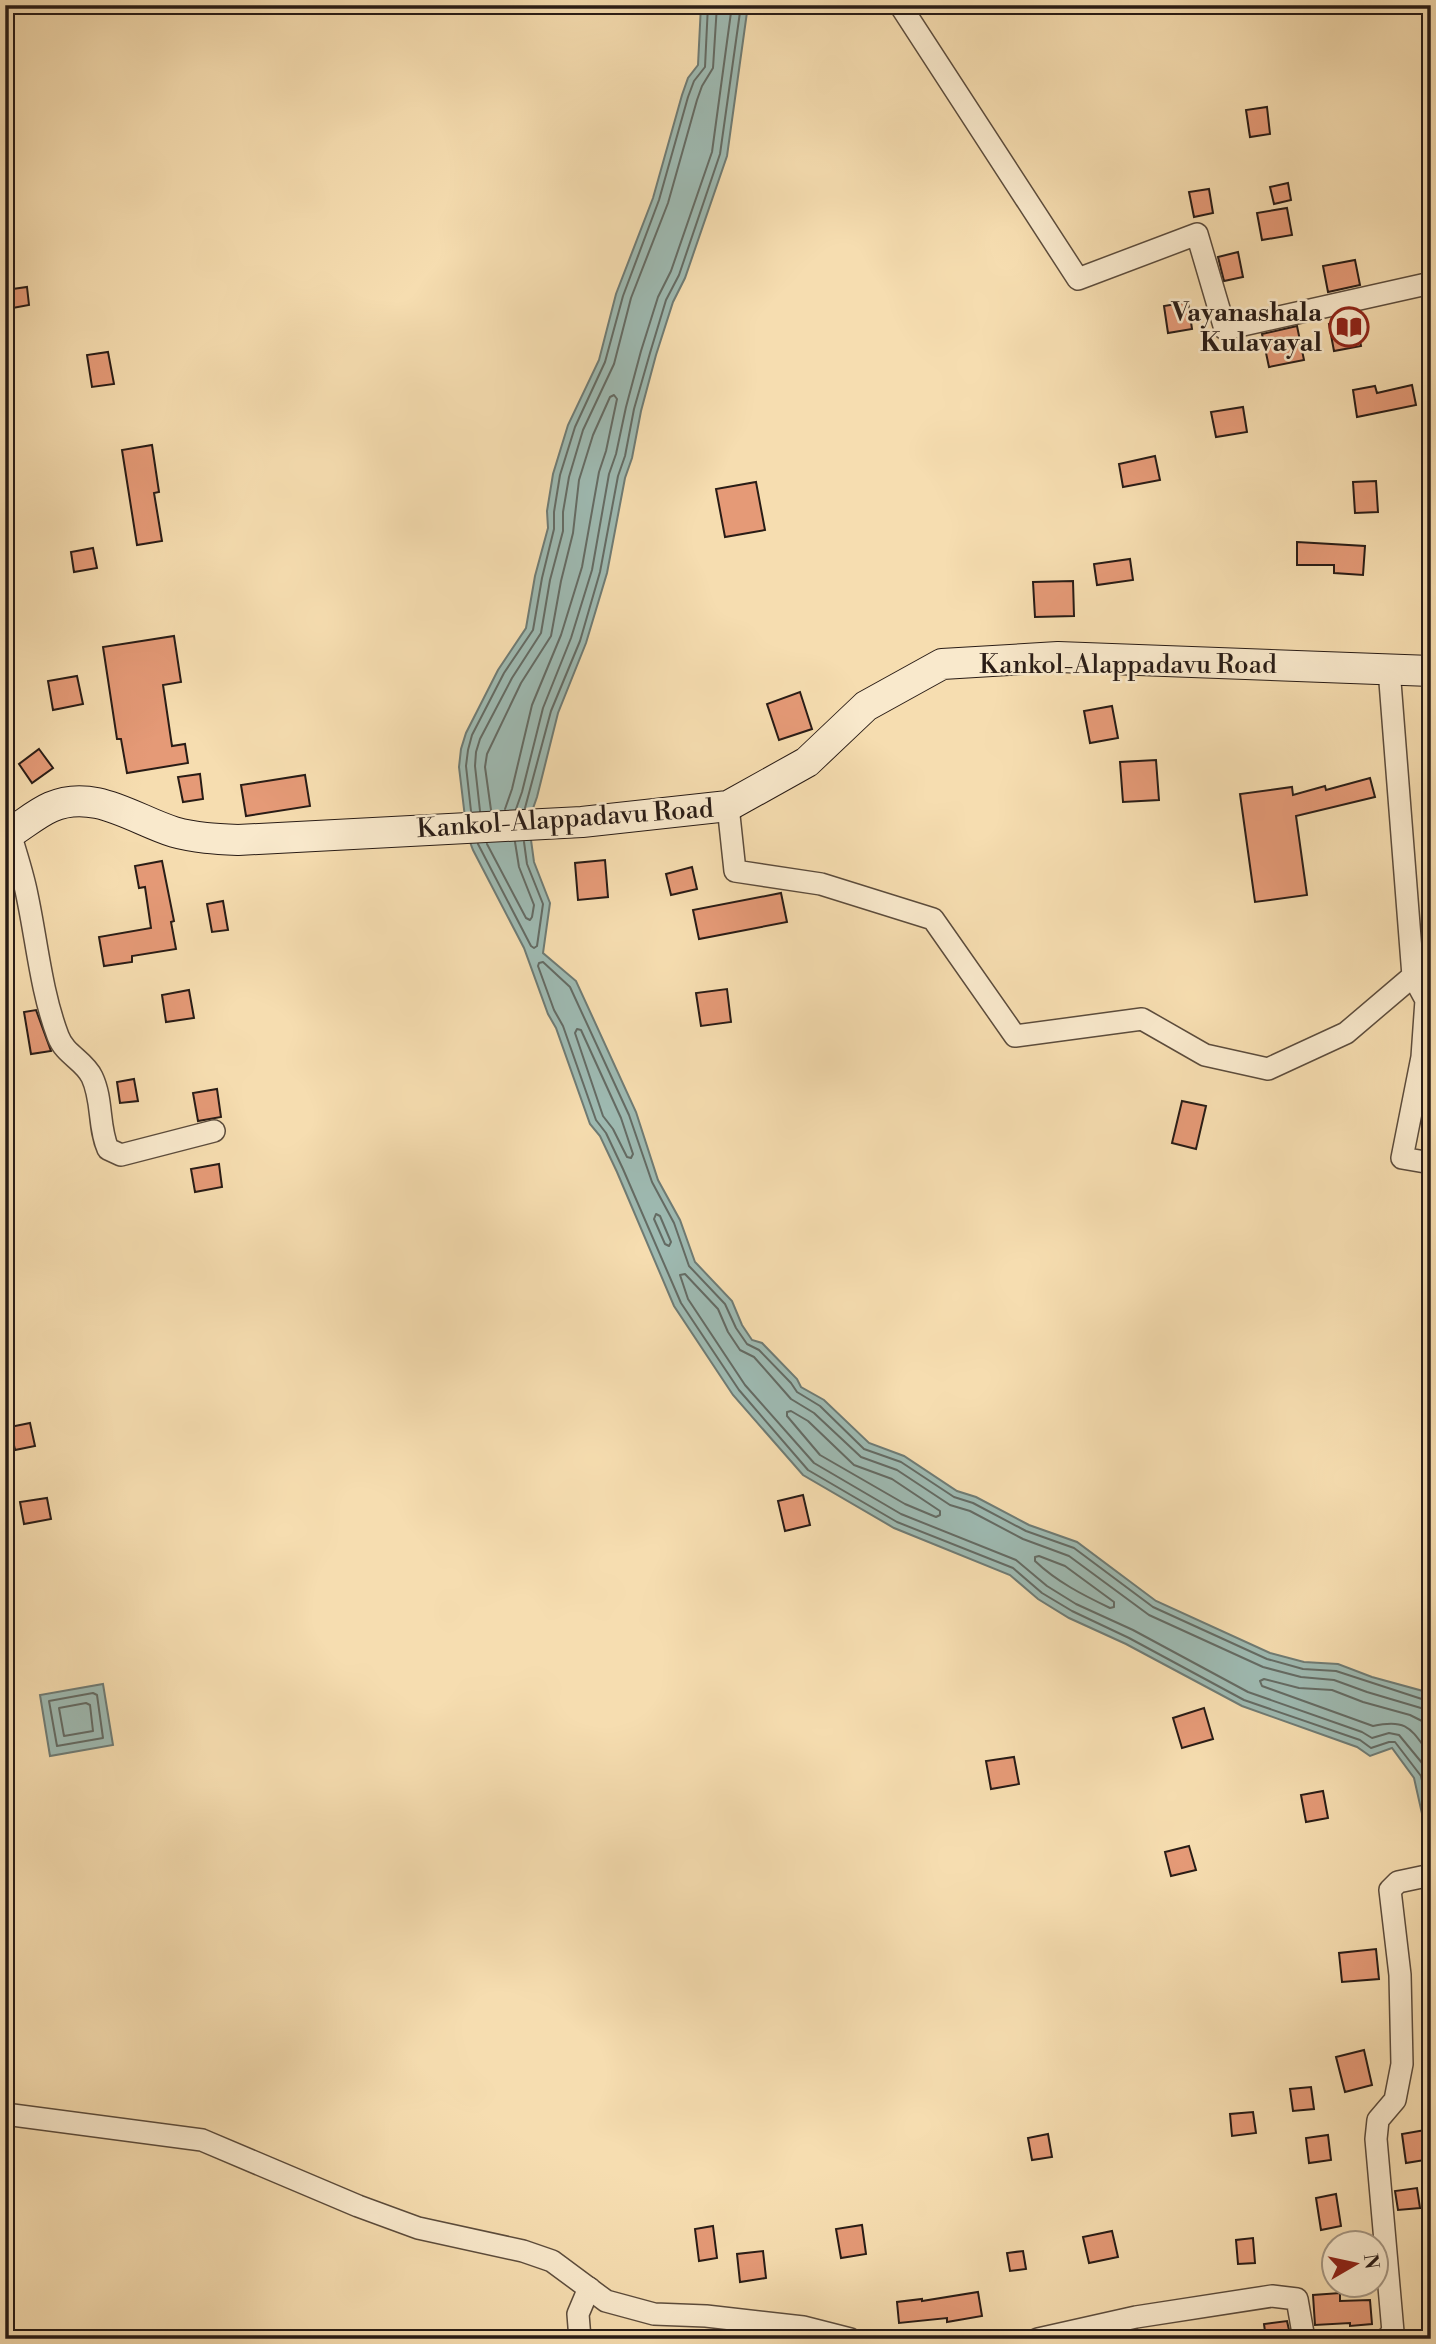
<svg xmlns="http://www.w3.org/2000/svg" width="1436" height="2344" font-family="'Libre Bodoni',serif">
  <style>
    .water { fill: #9ebab2; stroke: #6f7b74; stroke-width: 2 }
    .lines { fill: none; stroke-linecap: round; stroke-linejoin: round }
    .shore { stroke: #646b64; stroke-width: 2 }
    .building { fill: #e59a77; stroke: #291c16; stroke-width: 2 }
    .minor-casing { stroke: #5c4c3c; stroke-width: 24 }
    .secondary-casing { stroke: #291c16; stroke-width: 32 }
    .minor { stroke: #f9e9cc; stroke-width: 21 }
    .secondary { stroke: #f9e9cc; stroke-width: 30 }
    .labels { text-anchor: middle; stroke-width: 5; stroke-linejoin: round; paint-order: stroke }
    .poi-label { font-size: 26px; font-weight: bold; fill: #291c16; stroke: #f9e9cc; text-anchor: end }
    .street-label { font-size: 26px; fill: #291c16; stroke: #f9e9cc }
  </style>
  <rect width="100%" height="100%" fill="#f6ddb0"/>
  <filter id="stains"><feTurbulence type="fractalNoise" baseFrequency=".00286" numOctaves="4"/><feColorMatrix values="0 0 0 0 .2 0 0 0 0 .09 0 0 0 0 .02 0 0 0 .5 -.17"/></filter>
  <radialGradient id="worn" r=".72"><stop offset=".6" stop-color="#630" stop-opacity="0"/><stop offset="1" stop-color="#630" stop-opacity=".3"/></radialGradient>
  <g class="water">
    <path d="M701 5H748L727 156 685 278 673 302 656 355 641 411 632 458 625 478 607 573 586 643 558 713 537 797 531 814V840L534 862 550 903 543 953 576 981 636 1112 658 1180 680 1220 695 1262 732 1301 742 1325 752 1340 762 1343 797 1379 801 1387 824 1400 869 1443 904 1456 957 1491 976 1497 1029 1525 1077 1542 1156 1601 1270 1653 1304 1662 1338 1664 1372 1677 1423 1691 1431 1698V1831L1425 1827 1414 1778 1392 1748 1370 1756 1357 1747 1242 1706 1126 1644 1069 1618 1038 1599 1010 1575 894 1528 803 1475 733 1395 674 1306 617 1172 600 1136 590 1124 556 1028 548 1014 524 948 473 850 467 834 459 767 461 749 466 733 498 670 526 628 535 576 548 528 547 511 553 474 568 425 599 360 616 294 653 198 682 95 688 78 698 65Z"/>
    <path d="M103 1684 113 1745 50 1756 40 1695Z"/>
  </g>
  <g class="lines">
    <g class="shore">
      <path d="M525 808 551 711 580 641 600 572 618 476 625 456 634 409 650 353 666 300 679 275 720 154 741 5"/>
      <path d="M516 809 522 792 543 708 571 638 592 570 609 474 616 454 626 407 641 351 658 297 671 271 712 152 732 5"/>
      <path d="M491 810 485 767 487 754 521 683 551 636 561 581 573 533 579 480 593 435 610 397 614 395 617 399 606 451 599 472 582 567 561 635 532 705 512 789 505 809"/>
      <path d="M471 811 466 766 468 750 472 735 504 673 533 630 542 578 554 529V512L560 475 575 427 605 362 623 296 659 200 688 97 694 81 705 67 708 5"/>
      <path d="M480 811 475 766 476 752 480 739 512 678 541 633 550 580 563 531V512L569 477 583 430 614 364 631 298 668 203 697 100 702 86 713 68 717 5"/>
      <path d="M478 844 531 946 534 948 537 946 543 904 527 864 524 842"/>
      <path d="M487 844 526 918 530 920 532 917 534 905 519 867 515 842"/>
      <path d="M577 1029 581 1030 621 1118 633 1154 631 1158 627 1157 613 1129 603 1116 575 1033Z"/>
      <path d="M656 1214 660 1216 671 1242 669 1246 665 1244 654 1219Z"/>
      <path d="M791 1411 808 1421 854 1465 892 1479 940 1511V1515L936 1517 905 1504 820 1455 787 1416V1412Z"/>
      <path d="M1039 1556 1065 1566 1114 1602V1607L1110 1608C1083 1595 1057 1582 1035 1561V1557Z"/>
      <path d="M93 1693 97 1695 103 1738 57 1746 49 1701Z"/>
      <path d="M1431 1702 1336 1671 1303 1669 1267 1659 1153 1607 1074 1548 1026 1531 973 1503 954 1497 901 1462 864 1449 820 1406 797 1392 791 1383 759 1350 747 1344 736 1328 725 1304 689 1266 674 1223 652 1182 629 1115 570 987 543 962 539 963 538 966 554 1010 563 1026 596 1120 606 1133 623 1169 681 1303 739 1390 808 1470 897 1522 1013 1568 1042 1593 1072 1611 1129 1638 1244 1700 1360 1740 1371 1748 1389 1742H1395L1421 1776 1431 1822"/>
      <path d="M86 1703 90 1705 93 1731 64 1736 59 1708Z"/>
      <path d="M1431 1711 1367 1692 1334 1680 1301 1677 1263 1667 1149 1615 1069 1556 1023 1539 970 1511 950 1505 897 1470 861 1457 814 1413 791 1399 754 1357 740 1350 728 1332 718 1309 685 1274 680 1275 688 1299 745 1385 814 1463 901 1514 1016 1560 1047 1586 1076 1604 1133 1630 1248 1692 1362 1732 1372 1738 1389 1733 1399 1735 1427 1769 1431 1780"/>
      <path d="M1431 1722 1422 1721 1410 1715 1363 1702 1332 1690 1299 1688 1264 1679 1260 1681 1262 1686 1373 1726C1409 1718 1411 1730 1431 1756"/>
    </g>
  </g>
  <g class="building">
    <path d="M1267 107 1270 134 1250 137 1246 110Z"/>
    <path d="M1288 183 1291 200 1274 204 1270 187Z"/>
    <path d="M1209 189 1213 213 1194 217 1189 192Z"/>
    <path d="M1287 208 1292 235 1262 240 1257 213Z"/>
    <path d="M1238 252 1243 277 1224 281 1218 257Z"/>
    <path d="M1355 260 1360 285 1328 292 1323 266Z"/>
    <path d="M27 287 29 305 7 309 5 290Z"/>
    <path d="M1188 302 1192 329 1168 333 1164 306Z"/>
    <path d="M1355 313 1361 346 1334 351 1329 324 1335 323 1334 318Z"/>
    <path d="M1297 326 1304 360 1269 367 1262 334Z"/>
    <path d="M108 352 114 384 92 387 87 355Z"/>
    <path d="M1412 385 1416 405 1357 417 1353 390 1375 386 1377 393Z"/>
    <path d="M1243 407 1247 432 1216 437 1211 412Z"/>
    <path d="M152 445 159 492 154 493 162 541 137 545 122 450Z"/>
    <path d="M1155 456 1160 480 1123 487 1119 464Z"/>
    <path d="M1376 481 1378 512 1355 513 1353 482Z"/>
    <path d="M756 482 765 530 725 537 716 489Z"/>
    <path d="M1297 542 1365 546 1363 575 1334 573V565H1297Z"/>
    <path d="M93 548 97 568 74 572 71 552Z"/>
    <path d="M1130 559 1133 580 1097 585 1094 564Z"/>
    <path d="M1073 581 1074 616 1035 617 1033 582Z"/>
    <path d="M174 636 181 682 163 685 172 746 185 744 188 763 127 773 121 739H117L103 647Z"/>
    <path d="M77 676 83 704 53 710 48 681Z"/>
    <path d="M800 692 812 729 779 740 767 704Z"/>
    <path d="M1112 706 1118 738 1090 743 1084 711Z"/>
    <path d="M39 749 53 768 32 783 19 764Z"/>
    <path d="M1156 760 1159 800 1123 802 1120 762Z"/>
    <path d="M200 774 203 799 183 802 178 777Z"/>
    <path d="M305 775 310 806 246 816 241 785Z"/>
    <path d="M1370 778 1375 797 1296 816 1307 895 1255 902 1240 794 1292 787 1293 795 1325 786 1326 790Z"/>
    <path d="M605 860 608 897 578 900 575 863Z"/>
    <path d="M162 861 174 921 171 922 176 949 132 956V962L104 966 99 937 151 928 145 887 139 888 135 866Z"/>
    <path d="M692 867 697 889 671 895 666 874Z"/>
    <path d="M781 893 787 922 699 939 693 910Z"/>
    <path d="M223 901 228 930 212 932 207 904Z"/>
    <path d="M727 989 731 1022 701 1026 696 993Z"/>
    <path d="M189 990 194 1018 166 1022 162 995Z"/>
    <path d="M36 1010 51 1051 31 1054 24 1012Z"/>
    <path d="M134 1079 138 1101 120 1103 117 1082Z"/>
    <path d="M217 1089 221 1117 198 1121 193 1093Z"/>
    <path d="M1182 1101 1206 1106 1196 1149 1172 1143Z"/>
    <path d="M219 1164 222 1187 195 1192 191 1169Z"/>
    <path d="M30 1423 35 1446 15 1450 10 1427Z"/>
    <path d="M803 1495 810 1525 785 1531 778 1501Z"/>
    <path d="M47 1498 51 1519 24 1524 20 1502Z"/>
    <path d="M1204 1708 1213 1739 1182 1748 1173 1718Z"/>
    <path d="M1014 1757 1019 1784 991 1789 986 1761Z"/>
    <path d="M1323 1791 1328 1818 1306 1822 1301 1795Z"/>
    <path d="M1189 1846 1196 1870 1171 1876 1165 1852Z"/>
    <path d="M1376 1949 1379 1979 1342 1982 1339 1953Z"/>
    <path d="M1364 2050 1372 2085 1345 2092 1336 2057Z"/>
    <path d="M1311 2087 1314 2109 1293 2111 1290 2089Z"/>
    <path d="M1253 2112 1256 2133 1232 2136 1230 2114Z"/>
    <path d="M1431 2129V2159L1406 2163 1402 2134Z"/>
    <path d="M1048 2134 1052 2157 1032 2160 1028 2138Z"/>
    <path d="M1328 2135 1331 2160 1309 2163 1306 2138Z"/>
    <path d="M1417 2188 1420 2208 1398 2210 1395 2191Z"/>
    <path d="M1336 2194 1341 2226 1321 2230 1316 2198Z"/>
    <path d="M862 2225 866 2254 841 2258 836 2229Z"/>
    <path d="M713 2226 717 2258 699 2261 695 2229Z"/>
    <path d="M1112 2231 1118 2257 1089 2263 1083 2237Z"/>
    <path d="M1253 2238 1255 2263 1238 2264 1236 2240Z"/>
    <path d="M763 2251 766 2278 740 2282 737 2254Z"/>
    <path d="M1023 2251 1026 2269 1010 2271 1007 2253Z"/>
    <path d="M978 2292 982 2316 947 2322V2318L899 2323 897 2302 922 2299V2301Z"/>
    <path d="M1340 2293V2301L1370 2300 1372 2324 1350 2326V2323L1315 2325 1313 2295Z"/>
    <path d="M1287 2321 1291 2339H1266L1264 2324Z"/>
  </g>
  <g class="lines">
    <g class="minor-casing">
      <g id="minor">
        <path d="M900 5 1078 279 1197 234 1225 329 1431 283"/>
        <path d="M728 806 735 871 821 884 933 919 1015 1036 1142 1019 1205 1055 1268 1069 1346 1033 1413 976 1389 669"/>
        <path d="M10 833C16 854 23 874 27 895 37 942 41 991 58 1036 65 1055 84 1060 92 1077 103 1100 98 1127 108 1149L121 1155 214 1131"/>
        <path d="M1413 976 1426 1000 1422 1057 1402 1158 1431 1163"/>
        <path d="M5 2114 202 2140 358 2206 418 2228 523 2251 552 2261 606 2301 654 2314 706 2316 803 2327 850 2339"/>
        <path d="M580 2339 578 2314 589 2288"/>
        <path d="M1038 2339 1136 2317 1272 2296 1297 2299 1304 2339"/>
        <path d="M1386 2339 1393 2332 1376 2139 1378 2120 1395 2100 1402 2064 1400 1975 1390 1890 1398 1882 1431 1875"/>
      </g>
    </g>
    <g class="secondary-casing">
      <path id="secondary" d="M5 836C21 827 35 814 51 807 94 788 135 820 174 832 195 838 216 839 238 840L582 822 728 806 807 762 866 706 942 664 1058 657 1431 671"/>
    </g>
    <use href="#minor" class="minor"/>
    <use href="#secondary" class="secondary"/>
  </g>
  <defs>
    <g id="library-ring" transform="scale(2.0125)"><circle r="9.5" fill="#f9e9cc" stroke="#8f2418" stroke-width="1.5"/><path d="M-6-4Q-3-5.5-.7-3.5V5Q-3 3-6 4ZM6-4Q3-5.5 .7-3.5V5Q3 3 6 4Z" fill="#8f2418"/></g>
  </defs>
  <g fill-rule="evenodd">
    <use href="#library-ring" x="1349" y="327"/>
  </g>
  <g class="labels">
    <g class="poi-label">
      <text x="1322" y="321">Vayanashala<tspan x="1322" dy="30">Kulavayal</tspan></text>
    </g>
    <g class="street-label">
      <text x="1128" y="673">Kankol-Alappadavu Road</text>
      <text transform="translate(565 818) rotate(-4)" y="9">Kankol-Alappadavu Road</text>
    </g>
  </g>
  <rect width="1436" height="2344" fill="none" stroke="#f6ddb0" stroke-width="28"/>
  <rect x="7" y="7" width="1422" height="2330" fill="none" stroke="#291c16" stroke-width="3.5"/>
  <rect x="14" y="14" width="1408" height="2316" fill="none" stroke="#291c16" stroke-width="2"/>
  <g transform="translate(1355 2264) rotate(81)"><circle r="33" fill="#f9e9cc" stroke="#a69783" stroke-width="2"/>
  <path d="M0-5L12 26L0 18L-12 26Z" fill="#8f2418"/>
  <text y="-10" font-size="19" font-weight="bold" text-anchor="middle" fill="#291c16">N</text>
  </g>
  <rect width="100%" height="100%" filter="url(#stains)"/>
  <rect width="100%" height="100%" fill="url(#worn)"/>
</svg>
